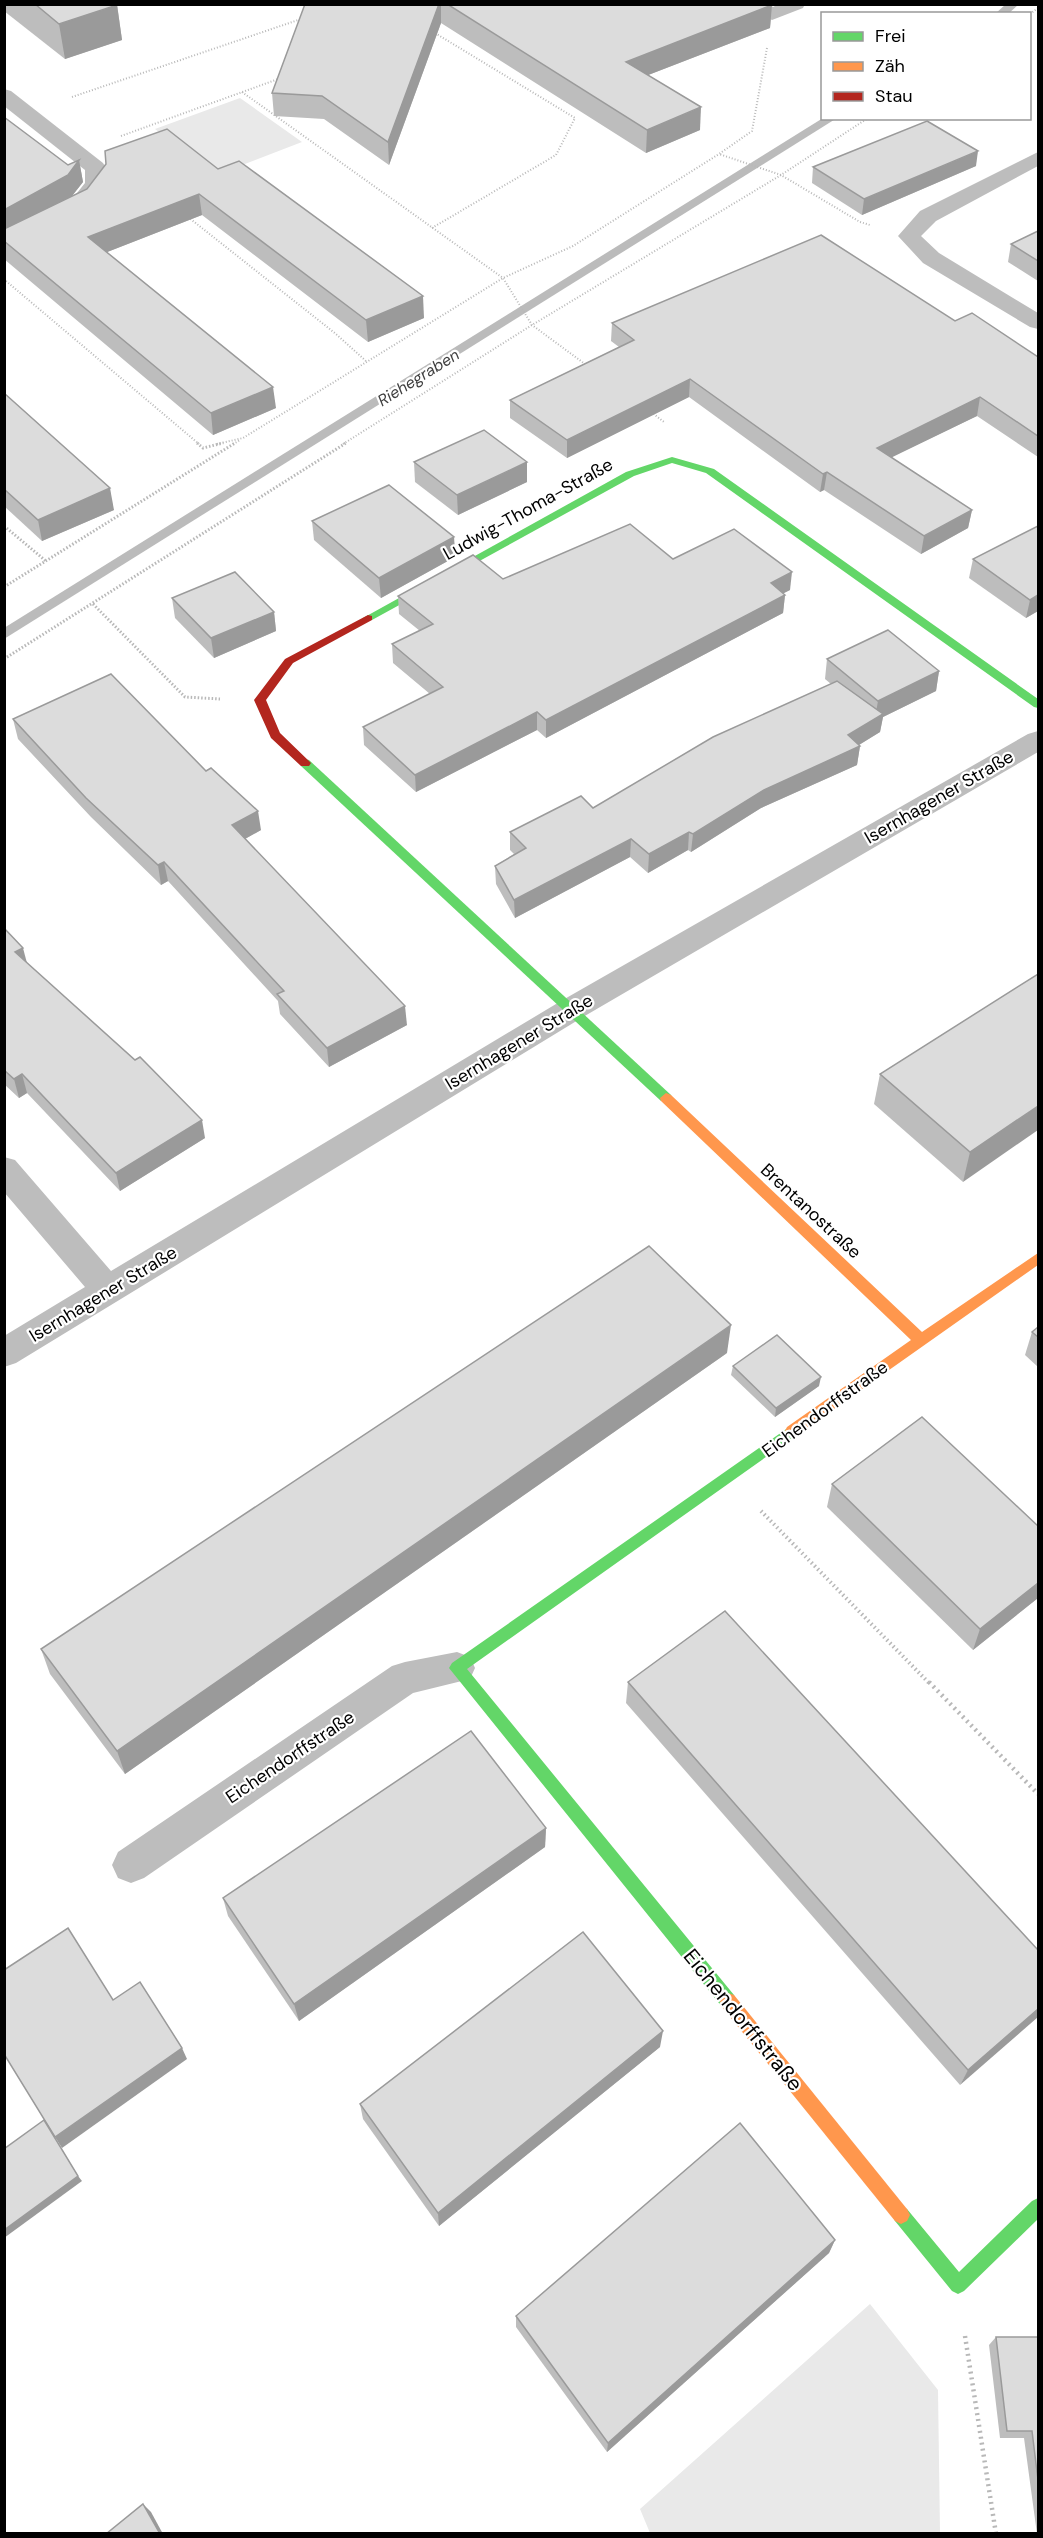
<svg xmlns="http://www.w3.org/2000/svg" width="1043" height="2538" font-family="'DM Sans',sans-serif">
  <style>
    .green { fill: #e9e9e9 }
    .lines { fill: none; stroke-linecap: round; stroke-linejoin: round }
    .stream { fill: #bbb; fill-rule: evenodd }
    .path-far3 { stroke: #b8b8b8; stroke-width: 2; stroke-dasharray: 1 2; stroke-linecap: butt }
    .path-far2 { stroke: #b8b8b8; stroke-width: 3; stroke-dasharray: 1.5 2; stroke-linecap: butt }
    .path-far1 { stroke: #b8b8b8; stroke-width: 4; stroke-dasharray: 1.5 3; stroke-linecap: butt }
    .path { stroke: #b8b8b8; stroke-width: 4.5; stroke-dasharray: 2 4; stroke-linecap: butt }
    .lane { fill: #bdbdbd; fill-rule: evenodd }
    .street { fill: #bdbdbd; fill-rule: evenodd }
    .fast { fill: #63d668; fill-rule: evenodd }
    .slow { fill: #ff974d; fill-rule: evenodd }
    .jam { fill: #b3261e; fill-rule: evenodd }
    .wall { fill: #bdbdbd }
    .shaded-wall { fill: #9a9a9a }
    .building { fill: #dcdcdc; stroke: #9a9a9a; stroke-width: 1.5 }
    .labels { text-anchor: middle; stroke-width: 4.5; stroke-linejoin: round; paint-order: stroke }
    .far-water-label { font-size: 16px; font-style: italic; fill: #3f3f3f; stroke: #fff }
    .street-label { font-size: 18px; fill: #000; stroke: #fff }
    .near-street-label { font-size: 21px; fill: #000; stroke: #fff }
  </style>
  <rect width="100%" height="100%" fill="#fff"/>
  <g class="green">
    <path d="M240 98 302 142 216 175 155 129Z"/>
    <path d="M870 2304 938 2390 940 2533H650L640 2509Z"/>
  </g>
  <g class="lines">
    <g class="stream">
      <path d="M1006 4H1019L1008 14H995Z"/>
      <path d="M823 118H837L4 639V628Z"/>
    </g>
    <g class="path-far3">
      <path d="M1030 14 1038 8"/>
      <path d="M767 48 752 131 719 154 781 175 860 222 870 225"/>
      <path d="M242 92 503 278 532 325 589 367"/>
      <path d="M72 97 304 18"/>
      <path d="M121 136 281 78"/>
      <path d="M188 217 336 334 367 362"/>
      <path d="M432 228 556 155 575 118 435 33"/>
      <path d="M6 281 199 444"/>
      <path d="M651 412 664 422"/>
      <path d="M217 444 243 438 503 278 573 246 719 154"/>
      <path d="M233 444 240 440"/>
      <path d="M343 444 532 325 781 175 868 118"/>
    </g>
    <g class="path-far2">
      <path d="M197 443 203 448 223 443"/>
      <path d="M4 526 46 561"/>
      <path d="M4 587 235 443"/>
      <path d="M93 604 185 697 220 699"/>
      <path d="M4 659 346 443"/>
    </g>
    <path class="path-far1" d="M761 1511 930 1684"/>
    <g class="path">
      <path d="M929 1682 1038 1794"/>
      <path d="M965 2336 996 2534"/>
    </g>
    <g class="lane">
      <path d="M745 4H769L773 7 779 4H805L803 8 772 20 747 8Z"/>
      <path d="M457 1652 470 1657 475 1668 470 1679 413 1693 144 1878 131 1883 118 1878 112 1865 118 1852 392 1666 405 1662Z"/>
    </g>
    <g class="street">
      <path d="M4 89 11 91 103 163 106 168 107 184 89 208 4 251V236L73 198 85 183V170L4 106Z"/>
      <path d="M1038 152V166L936 221 921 236 939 253 1038 313V329L1030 327 923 263 898 236 920 211Z"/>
      <path d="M1038 731V752L583 1017 16 1363 4 1367V1336L85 1287 4 1192V1157L15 1160 111 1271 561 1001 1028 734Z"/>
    </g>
    <g class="fast">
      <path d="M672 457 714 469 1038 699V708L1034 707 706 473 672 463 634 476 372 620H364L363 618 626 472Z"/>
      <path d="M305 759 309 760 671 1095 672 1098 671 1101H661L301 766V760Z"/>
      <path d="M792 1425 797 1427 799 1431 797 1435 467 1669 734 1995 736 2001 734 2007 728 2009 722 2007 449 1668 452 1663Z"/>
      <path d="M1038 2198V2219L964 2291 958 2294 952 2291 895 2221 892 2215 895 2209 901 2206 907 2209 959 2272 1032 2201Z"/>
    </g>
    <g class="slow">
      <path d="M666 1093 671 1095 922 1332 1038 1253V1265L797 1435 792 1437 787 1435 785 1431 787 1427 911 1340 661 1101 660 1098Z"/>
      <path d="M728 1993 734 1995 907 2209 910 2215 907 2221 901 2224 895 2221 722 2007 720 2001 722 1995Z"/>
    </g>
    <path class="jam" d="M368 615 372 616V620L293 663 266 700 280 733 311 763 309 766H301L271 738 254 700 285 659Z"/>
  </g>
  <g class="wall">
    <path d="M4 4H117L122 40 65 59 4 11Z"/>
    <path d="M305 4H770L772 5 770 28 648 75 700 130 646 153 441 23 389 165 324 119 274 116 272 93Z"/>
    <path d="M4 117 68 165 79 160 83 182 72 196 218 169 424 318 368 342 202 215 107 252 276 408 213 435 4 259Z"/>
    <path d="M976 166 862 215 812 183 813 167Z"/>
    <path d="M1038 231V281L1008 262 1011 244Z"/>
    <path d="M955 321 1038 357V457L977 416 891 457 972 510 968 528 921 554 824 490 820 492 689 397 567 458 510 418V400L619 347 611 341 612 323Z"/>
    <path d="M4 393 114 510 42 541 4 506Z"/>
    <path d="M414 462 527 482 458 515 415 482Z"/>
    <path d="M312 521 454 537 455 557 381 598 314 540Z"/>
    <path d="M1038 526V611L1026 618 969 578 973 559Z"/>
    <path d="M673 559 790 590 783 593 785 595 783 613 546 738 537 730 416 792 364 745 363 727 430 694 393 663 392 644 420 631 399 614 398 596 503 579Z"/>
    <path d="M172 598 274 612 276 631 214 658 175 618Z"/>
    <path d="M827 659 939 671 936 691 883 717 880 732 859 745 860 746 857 765 761 808 691 852 688 850 648 873 630 857 515 918 496 884 495 866 514 854 510 850V832L593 808 831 684 825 679Z"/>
    <path d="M13 719 261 830 245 839 407 1025 329 1067 280 1014 278 1001 168 881 161 885 91 817 18 739Z"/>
    <path d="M4 928 27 963 205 1138 120 1191 27 1093 19 1098 4 1084Z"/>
    <path d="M1038 974 963 1182 874 1104 880 1074Z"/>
    <path d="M1038 1327V1367L1025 1355 1032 1332Z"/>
    <path d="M727 1353 125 1774 50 1674 41 1649Z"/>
    <path d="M733 1366 819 1386 775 1417 731 1375Z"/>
    <path d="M832 1484 1038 1526V1598L973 1650 827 1507Z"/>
    <path d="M628 1682 1038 1950 960 2085 626 1703Z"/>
    <path d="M546 1828 545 1847 299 2021 228 1916 223 1898Z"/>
    <path d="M660 2047 439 2226 363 2119 360 2104Z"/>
    <path d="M835 2240 829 2253 607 2452 516 2327V2316Z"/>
    <path d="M996 2337H1038V2534H1037L1024 2438H1000L989 2345Z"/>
  </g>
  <g class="shaded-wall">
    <path d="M439 4H441V23L389 165 388 142Z"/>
    <path d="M117 5 122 40 65 59 59 24Z"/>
    <path d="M772 5 770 28 625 84 626 62Z"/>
    <path d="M701 107 700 130 646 153 647 130Z"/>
    <path d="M978 151 976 166 862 215 864 199Z"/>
    <path d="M79 160 83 182 72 196 4 233V210Z"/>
    <path d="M199 194 202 215 92 258 88 237Z"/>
    <path d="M423 296 424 318 368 342 366 320Z"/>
    <path d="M690 379 689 397 567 458V440Z"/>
    <path d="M273 387 276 408 213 435 211 413Z"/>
    <path d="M980 397 977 416 874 466 877 448Z"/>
    <path d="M527 462V482L458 515 457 495Z"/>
    <path d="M827 472 824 490 820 492 823 474Z"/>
    <path d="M110 488 114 510 42 541 38 520Z"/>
    <path d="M972 510 968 528 921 554 924 536Z"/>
    <path d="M454 537 455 557 381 598 379 578Z"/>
    <path d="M792 572 790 590 769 601 771 583Z"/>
    <path d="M785 595 783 613 546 738V720Z"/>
    <path d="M1038 595V611L1026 618 1030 600Z"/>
    <path d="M274 612 276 631 214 658 211 638Z"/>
    <path d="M939 671 936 691 883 717 880 732 849 751 860 746 857 765 761 808 691 852 693 834 875 718 878 701Z"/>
    <path d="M537 712V730L416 792 415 775Z"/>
    <path d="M258 811 261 830 234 845 232 825Z"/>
    <path d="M689 832 688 850 648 873 649 854Z"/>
    <path d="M631 839 630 857 515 918 514 900Z"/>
    <path d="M164 862 168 881 161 885 158 865Z"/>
    <path d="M23 948 28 967 15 952Z"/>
    <path d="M405 1006 407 1025 329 1067 327 1048Z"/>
    <path d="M22 1074 27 1093 19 1098 14 1079Z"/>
    <path d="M1038 1106V1130L963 1182 970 1152Z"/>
    <path d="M202 1120 205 1138 120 1191 116 1173Z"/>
    <path d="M731 1325 727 1353 125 1774 117 1751Z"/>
    <path d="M821 1377 819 1386 775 1417 776 1408Z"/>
    <path d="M1038 1583V1598L973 1650 980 1629Z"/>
    <path d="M546 1828 545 1847 299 2021 294 2004Z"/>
    <path d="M1038 2009V2017L960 2085 968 2070Z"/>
    <path d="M663 2031 660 2047 439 2226 438 2213Z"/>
    <path d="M182 2048 187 2059 62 2148 55 2137Z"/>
    <path d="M78 2176 82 2181 4 2238V2230Z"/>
    <path d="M835 2240 829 2253 607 2452 608 2443Z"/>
    <path d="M143 2504 151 2512 163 2534H160Z"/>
  </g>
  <g class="building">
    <path d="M35 4H117V5L59 24Z"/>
    <path d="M305 4H439L388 142 322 96 272 93Z"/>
    <path d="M447 4H770L772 5 626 62 701 107 647 130Z"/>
    <path d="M4 117 68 165 79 160 68 175 4 210Z"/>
    <path d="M927 121 978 151 864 199 813 167Z"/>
    <path d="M167 129 218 169 239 161 423 296 366 320 199 194 88 237 273 387 211 413 4 241V229L87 189 106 164 105 151Z"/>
    <path d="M1038 231V261L1011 244Z"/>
    <path d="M821 235 955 321 972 313 1038 357V436L980 397 877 448 972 510 924 536 827 472 823 474 690 379 567 440 510 400 634 340 612 323Z"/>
    <path d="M4 393 110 488 38 520 4 489Z"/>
    <path d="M484 430 527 462 457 495 414 462Z"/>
    <path d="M389 485 454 537 379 578 312 521Z"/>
    <path d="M630 524 673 559 734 529 792 572 771 583 785 595 546 720 537 712 415 775 363 727 443 687 392 644 433 624 398 596 473 555 503 579Z"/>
    <path d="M1038 526V595L1030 600 973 559Z"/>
    <path d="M235 572 274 612 211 638 172 598Z"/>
    <path d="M888 630 939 671 878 701 827 659Z"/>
    <path d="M111 674 206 771 211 768 258 811 232 825 405 1006 327 1048 277 994 284 991 164 862 158 865 86 798 13 719Z"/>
    <path d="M837 681 883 714 848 735 860 746 764 790 693 834 689 832 649 854 631 839 514 900 495 866 526 848 510 832 581 796 593 808 713 737Z"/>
    <path d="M4 928 23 948 15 952 135 1060 140 1057 202 1120 116 1173 22 1074 14 1079 4 1070Z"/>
    <path d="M1038 974V1106L970 1152 880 1074Z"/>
    <path d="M649 1246 731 1325 117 1751 41 1649Z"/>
    <path d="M1038 1327V1337L1032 1332Z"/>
    <path d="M777 1335 821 1377 776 1408 733 1366Z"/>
    <path d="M922 1417 1038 1526V1583L980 1629 832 1484Z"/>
    <path d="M725 1611 1038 1950V2009L968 2070 628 1682Z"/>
    <path d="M471 1731 546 1828 294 2004 223 1898Z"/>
    <path d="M68 1928 113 2000 140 1982 182 2048 55 2137 4 2054V1970Z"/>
    <path d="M583 1932 663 2031 438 2213 360 2104Z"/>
    <path d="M44 2120 78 2176 4 2230V2149Z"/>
    <path d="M740 2123 835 2240 608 2443 516 2316Z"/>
    <path d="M996 2337H1038V2480L1032 2431H1007Z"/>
    <path d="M143 2504 160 2534H106Z"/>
  </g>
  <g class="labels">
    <g class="far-water-label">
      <text transform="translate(418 377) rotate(-32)" y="6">Riehegraben</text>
    </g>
    <g class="street-label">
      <text transform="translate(528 509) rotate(-29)" y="6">Ludwig-Thoma-Straße</text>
      <text transform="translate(939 797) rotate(-30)" y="6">Isernhagener Straße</text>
      <text transform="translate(519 1042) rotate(-31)" y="6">Isernhagener Straße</text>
      <text transform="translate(811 1211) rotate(43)" y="6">Brentanostraße</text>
      <text transform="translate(103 1294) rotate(-31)" y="6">Isernhagener Straße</text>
      <text transform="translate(825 1409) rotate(-36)" y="6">Eichendorffstraße</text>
      <text transform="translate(290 1757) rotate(-34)" y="6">Eichendorffstraße</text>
    </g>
    <g class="near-street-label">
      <text transform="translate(743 2020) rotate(51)" y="7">Eichendorffstraße</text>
    </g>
  </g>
  <rect width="1043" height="2538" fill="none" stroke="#000000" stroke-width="12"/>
  <rect x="821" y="12" width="210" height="108" fill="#ffffff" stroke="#999999" stroke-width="1.5"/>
  <rect x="833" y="32" width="30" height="9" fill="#63d668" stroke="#999999" stroke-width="1.5"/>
  <text x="875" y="42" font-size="18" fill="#000000">Frei</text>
  <rect x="833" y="62" width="30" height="9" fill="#ff974d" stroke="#999999" stroke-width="1.5"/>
  <text x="875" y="72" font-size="18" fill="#000000">Zäh</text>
  <rect x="833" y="92" width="30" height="9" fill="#b3261e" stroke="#999999" stroke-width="1.5"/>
  <text x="875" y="102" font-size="18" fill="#000000">Stau</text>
</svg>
